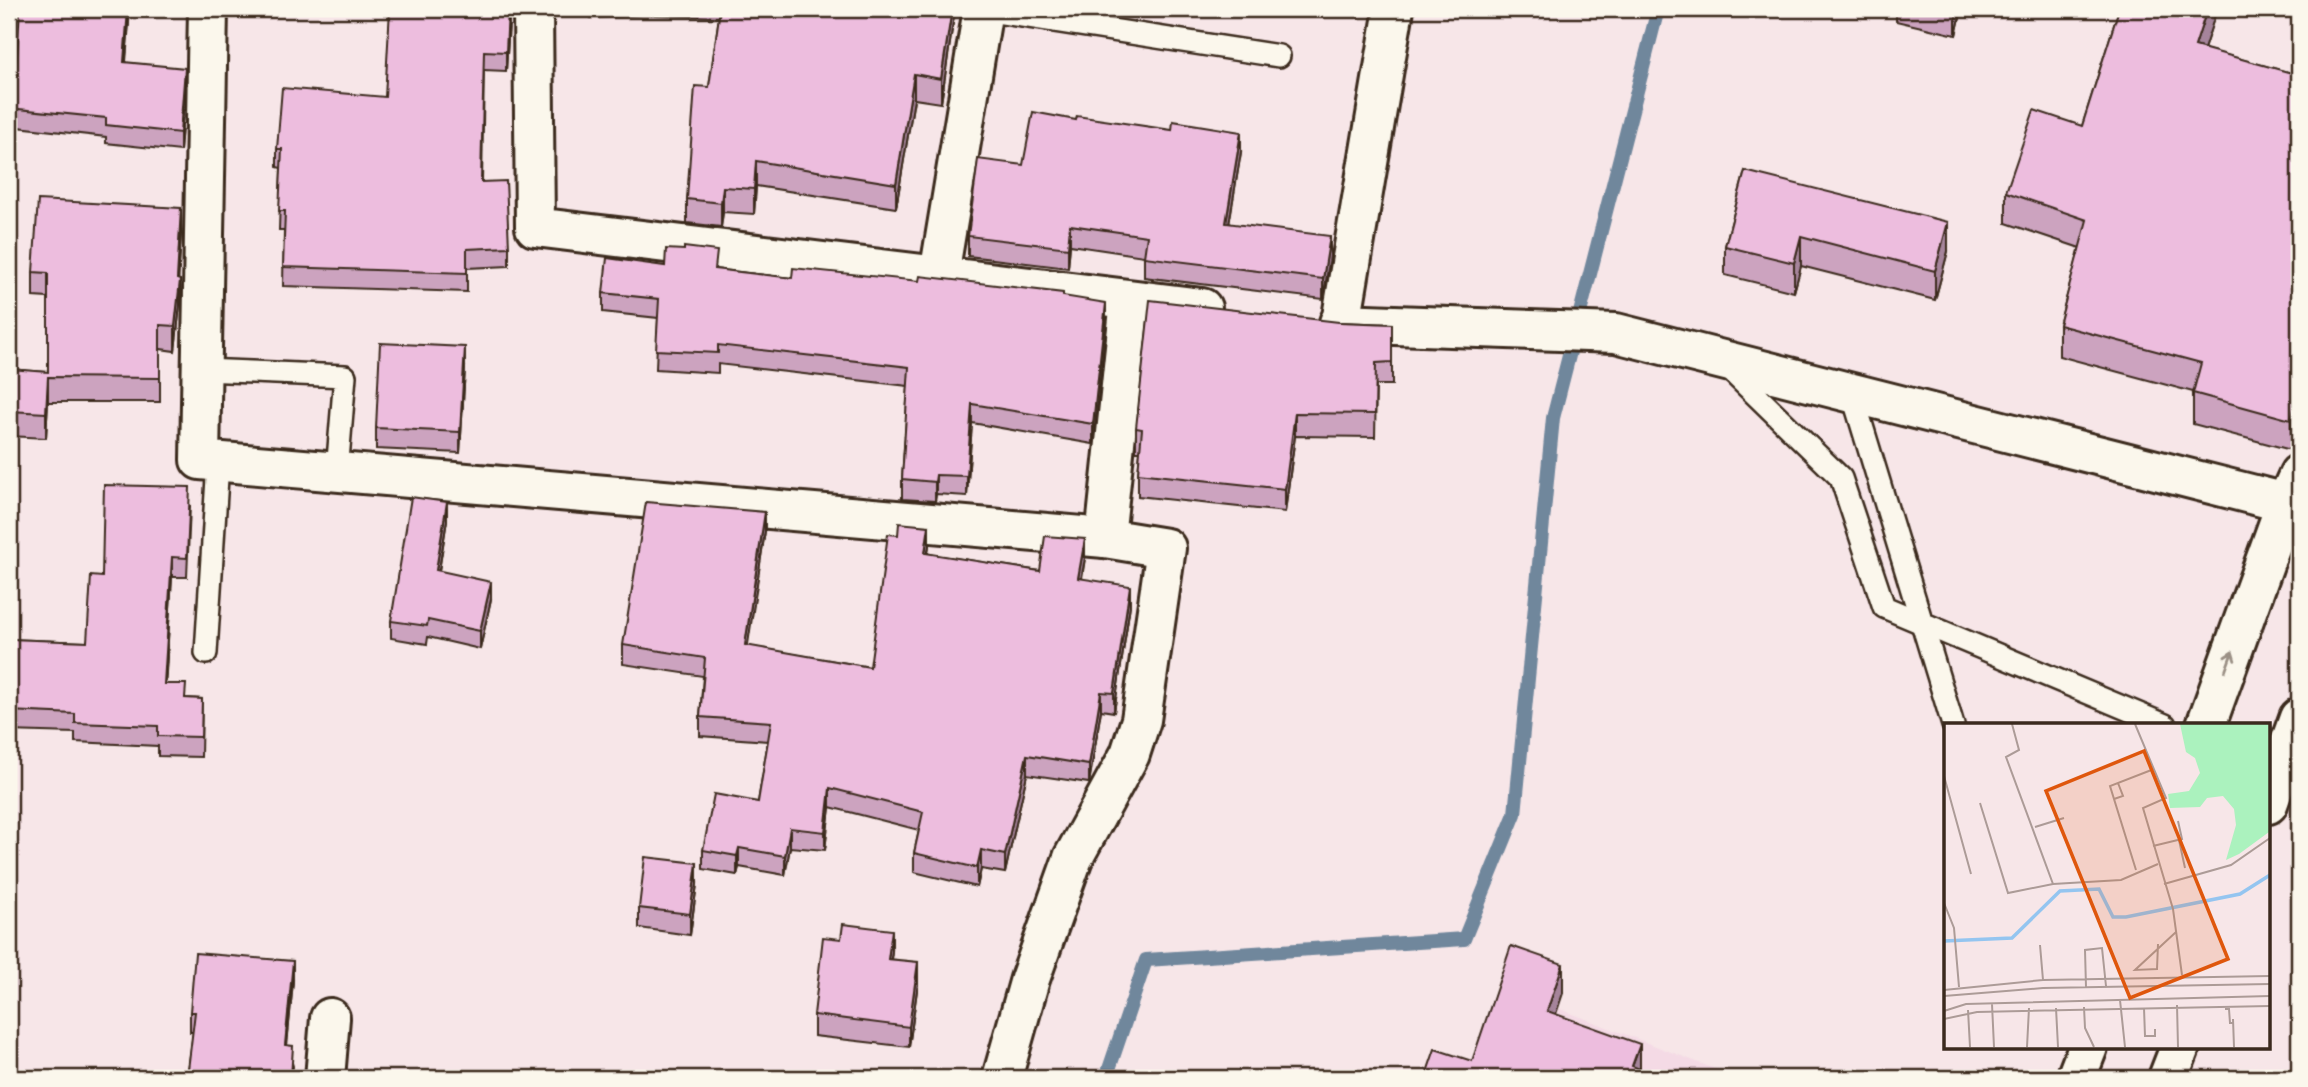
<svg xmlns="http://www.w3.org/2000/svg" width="2308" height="1087" font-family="'Shantell Sans',sans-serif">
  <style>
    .built { fill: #f4dae5 }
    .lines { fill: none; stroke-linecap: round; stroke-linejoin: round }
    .stream { stroke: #70879c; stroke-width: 14 }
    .service-casing { stroke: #3b2a1e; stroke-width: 26 }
    .minor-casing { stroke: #3b2a1e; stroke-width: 44 }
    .tertiary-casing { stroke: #3b2a1e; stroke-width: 44 }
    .secondary-casing { stroke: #3b2a1e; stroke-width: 44 }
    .service { stroke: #fbf7ec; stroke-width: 21 }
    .minor { stroke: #fbf7ec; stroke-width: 38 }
    .tertiary { stroke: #fbf7ec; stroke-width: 38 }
    .secondary { stroke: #fbf7ec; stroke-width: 38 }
    .wall { fill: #cca3bf; stroke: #3b2a1e; stroke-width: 2 }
    .shaded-wall { fill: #a6849b; stroke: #3b2a1e; stroke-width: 2 }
    .building { fill: #edbdde; stroke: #3b2a1e; stroke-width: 2 }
    .oneway { stroke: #9b9085 }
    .inset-river { fill: none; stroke: #94c5f0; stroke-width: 3.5 }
    .inset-road { fill: none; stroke: #ac9b97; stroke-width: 2 }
    .view { fill: #df570d; fill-opacity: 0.15; stroke: #df570d; stroke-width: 3.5 }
    .inset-edge { fill: none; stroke: #3b2a1e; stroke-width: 3.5 }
  </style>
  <rect width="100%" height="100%" fill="#f7e6e8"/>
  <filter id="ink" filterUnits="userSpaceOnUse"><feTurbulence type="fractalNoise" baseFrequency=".0143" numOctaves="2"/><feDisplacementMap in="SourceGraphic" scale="14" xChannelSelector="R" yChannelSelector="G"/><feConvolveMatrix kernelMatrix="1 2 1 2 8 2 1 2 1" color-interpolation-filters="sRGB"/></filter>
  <g filter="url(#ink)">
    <path class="built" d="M1537 1000 1738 1078H1508Z"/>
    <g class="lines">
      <path class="stream" d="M1106 1078 1146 960 1464 939 1515 814 1553 418 1658 9"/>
      <g class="service-casing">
        <g id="service">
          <path d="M983 10 1279 56"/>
          <path d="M1728 368 1841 478 1884 607 2165 725"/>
          <path d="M202 370 345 376 337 472"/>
          <path d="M1852 393 1953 725"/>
          <path d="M206 653 218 462"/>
        </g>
      </g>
      <g class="minor-casing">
        <g id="minor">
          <path d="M208 9 200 460 1105 538"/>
          <path d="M533 9 535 227 1202 308"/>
          <path d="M939 275 983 9"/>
          <path d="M1339 323 1616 333 2286 503"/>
          <path d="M1341 323 1394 9"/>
          <path d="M325 1078 330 1018"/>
          <path d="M1002 1078 1030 979 1073 858 1130 754 1141 720 1166 548 1105 538 1130 300"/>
        </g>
      </g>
      <g class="tertiary-casing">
        <g id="tertiary">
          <path d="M2206 725 2286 503 2299 474"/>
          <path d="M2076 1078 2088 1047"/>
        </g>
      </g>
      <g class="secondary-casing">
        <g id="secondary">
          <path d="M2268 804 2299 718"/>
          <path d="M2168 1078 2180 1047"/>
        </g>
      </g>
      <use href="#service" class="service"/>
      <use href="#minor" class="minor"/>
      <use href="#tertiary" class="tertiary"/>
      <use href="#secondary" class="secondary"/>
    </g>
    <g class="wall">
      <path d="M20 9H130L126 62 185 87 180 151 106 143V137L9 126V69L16 71Z"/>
      <path d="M591 9H955L941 103 914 99 896 208 756 186 754 214 723 212 721 227 687 223V199L709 87 719 17 647 15 591 18Z"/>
      <path d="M1896 9H1962L1956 35 1896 21Z"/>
      <path d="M2119 9H2217L2204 49 2299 75V420L2291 450 2193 424V392L2059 356V325L2080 248 2006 223V192L2082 126Z"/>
      <path d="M2283 9H2299V16L2283 11Z"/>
      <path d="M509 22 506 71 484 70 482 182 509 247V266L467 268V292L283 286 284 230H279L281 168 277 167V149L385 97Z"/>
      <path d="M1241 152 1229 223 1330 257 1323 299 1144 277V256L1070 245 1068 268 968 256V236Z"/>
      <path d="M1745 171 1948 251 1935 300 1801 266 1794 292 1725 275V246Z"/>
      <path d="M181 233 178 279 180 304 175 351 160 349V402H48L46 438 9 436V369L48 372V298L33 297V272Z"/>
      <path d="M717 270 792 278 1063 296 1106 322 1093 444 972 423 967 496 936 494 935 501 902 499V479L908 386 718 364V373L656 369 658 318 603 312V293Z"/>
      <path d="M1339 322 1392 324V385H1376L1375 437 1295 436 1285 512 1138 496V473L1140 451H1136V428Z"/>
      <path d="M465 368 460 453 376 449V428Z"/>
      <path d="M190 506 187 577H172L165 684 186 698 202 699 201 757 158 756V746L75 742V733L9 731V639L87 642 102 577Z"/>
      <path d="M447 520 439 571 491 599 480 649 428 637 427 644 391 638V621Z"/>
      <path d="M765 531 747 646 870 667 929 545 928 554 1040 571 1085 558 1082 578 1130 605 1114 712 1101 710 1089 783 1027 774 1005 873 981 869 977 887 914 872V853L919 830 830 807 825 850 790 847 785 875 739 867 737 875 703 869V850L758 802 768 741 700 736V717L703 676 623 664V645Z"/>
      <path d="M697 884 690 935 639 928V908Z"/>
      <path d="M892 951 891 959 918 983 909 1047 814 1036V1015Z"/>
      <path d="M293 981 287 1046 293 1066 292 1078H187L193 1032H190V1012Z"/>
    </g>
    <g class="shaded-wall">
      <path d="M128 9H130L124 80V62Z"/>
      <path d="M509 9V22L506 71V52Z"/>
      <path d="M952 9H955L941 103V79Z"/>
      <path d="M1956 9H1962L1956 35Z"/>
      <path d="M2207 9H2217L2195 77V46Z"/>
      <path d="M185 68V87L180 151V133Z"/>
      <path d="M914 74V99L896 208V184Z"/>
      <path d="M1241 132V152L1226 243V223Z"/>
      <path d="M756 161V186L754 214V189Z"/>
      <path d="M723 187V212L721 227V203Z"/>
      <path d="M181 208V233L177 304V279Z"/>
      <path d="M1948 222V251L1935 300V271Z"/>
      <path d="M1070 225V245L1068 268V248Z"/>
      <path d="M1330 236V257L1323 299V279Z"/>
      <path d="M1801 236V266L1794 292V263Z"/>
      <path d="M180 280V304L175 351V326Z"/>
      <path d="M1106 303V322L1093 444V424Z"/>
      <path d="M465 347V368L460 453V432Z"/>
      <path d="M48 377V402L46 438V413Z"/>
      <path d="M2299 389V420L2291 450V420Z"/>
      <path d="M972 404V423L967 496V476Z"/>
      <path d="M1295 413V436L1285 512V489Z"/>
      <path d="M936 475V494L935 501V482Z"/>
      <path d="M447 502V520L436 588V570Z"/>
      <path d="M765 512V531L745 664V645Z"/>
      <path d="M929 526V545L925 572V553Z"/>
      <path d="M1085 539V558L1078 597V578Z"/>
      <path d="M172 557V577L164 704V684Z"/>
      <path d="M491 582V599L480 649V631Z"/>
      <path d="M1130 586V605L1114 712V693Z"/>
      <path d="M1101 692V710L1089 783V765Z"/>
      <path d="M1027 755V774L1005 873V855Z"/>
      <path d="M830 788V807L825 850V832Z"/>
      <path d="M790 828V847L785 875V856Z"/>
      <path d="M739 848V867L737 875V856Z"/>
      <path d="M981 850V869L977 887V868Z"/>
      <path d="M697 863V884L690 935V914Z"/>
      <path d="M892 930V951L888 980V959Z"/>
      <path d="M293 961V981L285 1065V1045Z"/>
      <path d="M918 962V983L909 1047V1027Z"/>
      <path d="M1563 964V993L1547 1041V1011Z"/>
      <path d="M1640 1044V1074L1632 1066Z"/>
    </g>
    <g class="building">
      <path d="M20 9H128L124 62 185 68 180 133 106 125V118L9 108V69L16 71Z"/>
      <path d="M390 9H508L506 52 484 51 481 182 506 181 509 247 467 249V273L283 267 285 211H279L282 149H277L282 88 385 97Z"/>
      <path d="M720 9H952L941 79 914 74 896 184 756 161 754 189 723 187 721 203 687 199 695 86 709 87Z"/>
      <path d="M2119 9H2207L2195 46 2299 75V389L2291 420 2193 393 2201 363 2059 325 2087 220 2006 192 2034 110 2082 126Z"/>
      <path d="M1033 112 1076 120 1077 116 1172 130 1173 121 1241 132 1226 223 1330 236 1323 279 1144 257 1147 236 1070 225 1068 248 968 236 978 159 1023 165Z"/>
      <path d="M1745 171 1948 222 1935 271 1801 236 1794 263 1725 246Z"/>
      <path d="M38 200 181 208 177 279 180 280 175 326 160 325V378L48 377 46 413 9 411V369L48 372V273L33 272Z"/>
      <path d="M684 247 717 251 715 269 792 278 793 268 919 281 920 276 1063 293V296L1106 303 1093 424 972 404 967 476 936 475 935 482 902 479 909 367 718 345V353L656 350 659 299 603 293 607 258 665 266 666 249 684 250Z"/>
      <path d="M1150 300 1339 322 1392 324V362L1376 363 1375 414 1295 413 1285 489 1138 473 1142 429 1136 428Z"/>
      <path d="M380 343 465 347 460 432 376 428Z"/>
      <path d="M104 485 190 487 187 558 172 557 164 684H186L185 698 202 699 201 737 158 736V726L75 723V714L9 711V639L87 642 91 576 102 577Z"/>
      <path d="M411 497 447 502 436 570 491 582 480 631 428 620 427 626 391 621Z"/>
      <path d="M646 502 765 512 745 645 870 667 888 534 898 535 899 523 929 526 925 553 1040 571 1045 536 1085 539 1078 578 1130 586 1114 693 1101 692 1089 765 1027 755 1005 855 981 850 977 868 914 853 923 812 830 788 825 832 790 828 785 856 739 848 737 856 703 850 714 794 758 802 771 722 700 717 705 658 623 645Z"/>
      <path d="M645 857 697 863 690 914 639 908Z"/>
      <path d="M843 924 892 930 888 959 918 962 909 1027 814 1015 823 937 841 939Z"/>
      <path d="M1511 946 1563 964 1547 1011 1640 1044 1632 1066 1663 1078H1425L1435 1049 1472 1061Z"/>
      <path d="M195 953 293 961 285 1045 293 1046 291 1078H187L195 1012H190Z"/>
    </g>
    <defs><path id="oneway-shaft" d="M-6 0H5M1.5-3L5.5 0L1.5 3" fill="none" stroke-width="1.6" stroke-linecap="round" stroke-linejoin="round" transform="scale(1.75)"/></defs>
    <use class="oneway" href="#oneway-shaft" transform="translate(2229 661) rotate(-70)"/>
  </g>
  <g transform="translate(1944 723)">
    <rect width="326" height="326" fill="#f7e6e8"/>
    <path d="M236 1H325V109L295 131 282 137 292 102 290 86 279 73 263 75 256 84 226 85 224 71 245 68 256 50 251 35 242 29Z" fill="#abf2be"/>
    <path class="inset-river" d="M0 218 68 215 116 168 155 166 169 194H182L296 171 326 152"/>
    <path class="inset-road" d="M68 1 75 27 62 34 109 161M191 1 222 75 199 85 229 186 238 252M0 53 27 151M170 76 179 73 174 60M36 80 64 170 109 161 177 157 214 141M91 104 120 95M235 117 241 145M209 123 238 116 234 98M192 147 166 63 210 46M220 161 287 142 326 115M0 180 10 205 15 264M96 222 99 257M213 246 214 221M214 246 191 247 232 209M142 264 141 227 158 225 162 263M0 267 99 257 326 253M0 273 99 265 326 261M176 277 181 324M48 281 50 324M233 282 234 324M140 284 141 305 150 324M112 285 114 324M200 285 201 313H211V306M281 286H285L286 300H289M24 287 26 324M0 288 22 281 326 273M0 296 33 289 326 283M289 296 290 324M83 324 85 285"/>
    <path class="view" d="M200 28 284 236 186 275 102 68Z"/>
    <rect width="326" height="326" class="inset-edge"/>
  </g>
  <rect width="2308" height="1087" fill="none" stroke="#fbf7ec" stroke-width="35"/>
  <rect x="18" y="18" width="2273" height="1052" fill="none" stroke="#3b2a1e" stroke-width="2.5" filter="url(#ink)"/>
</svg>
